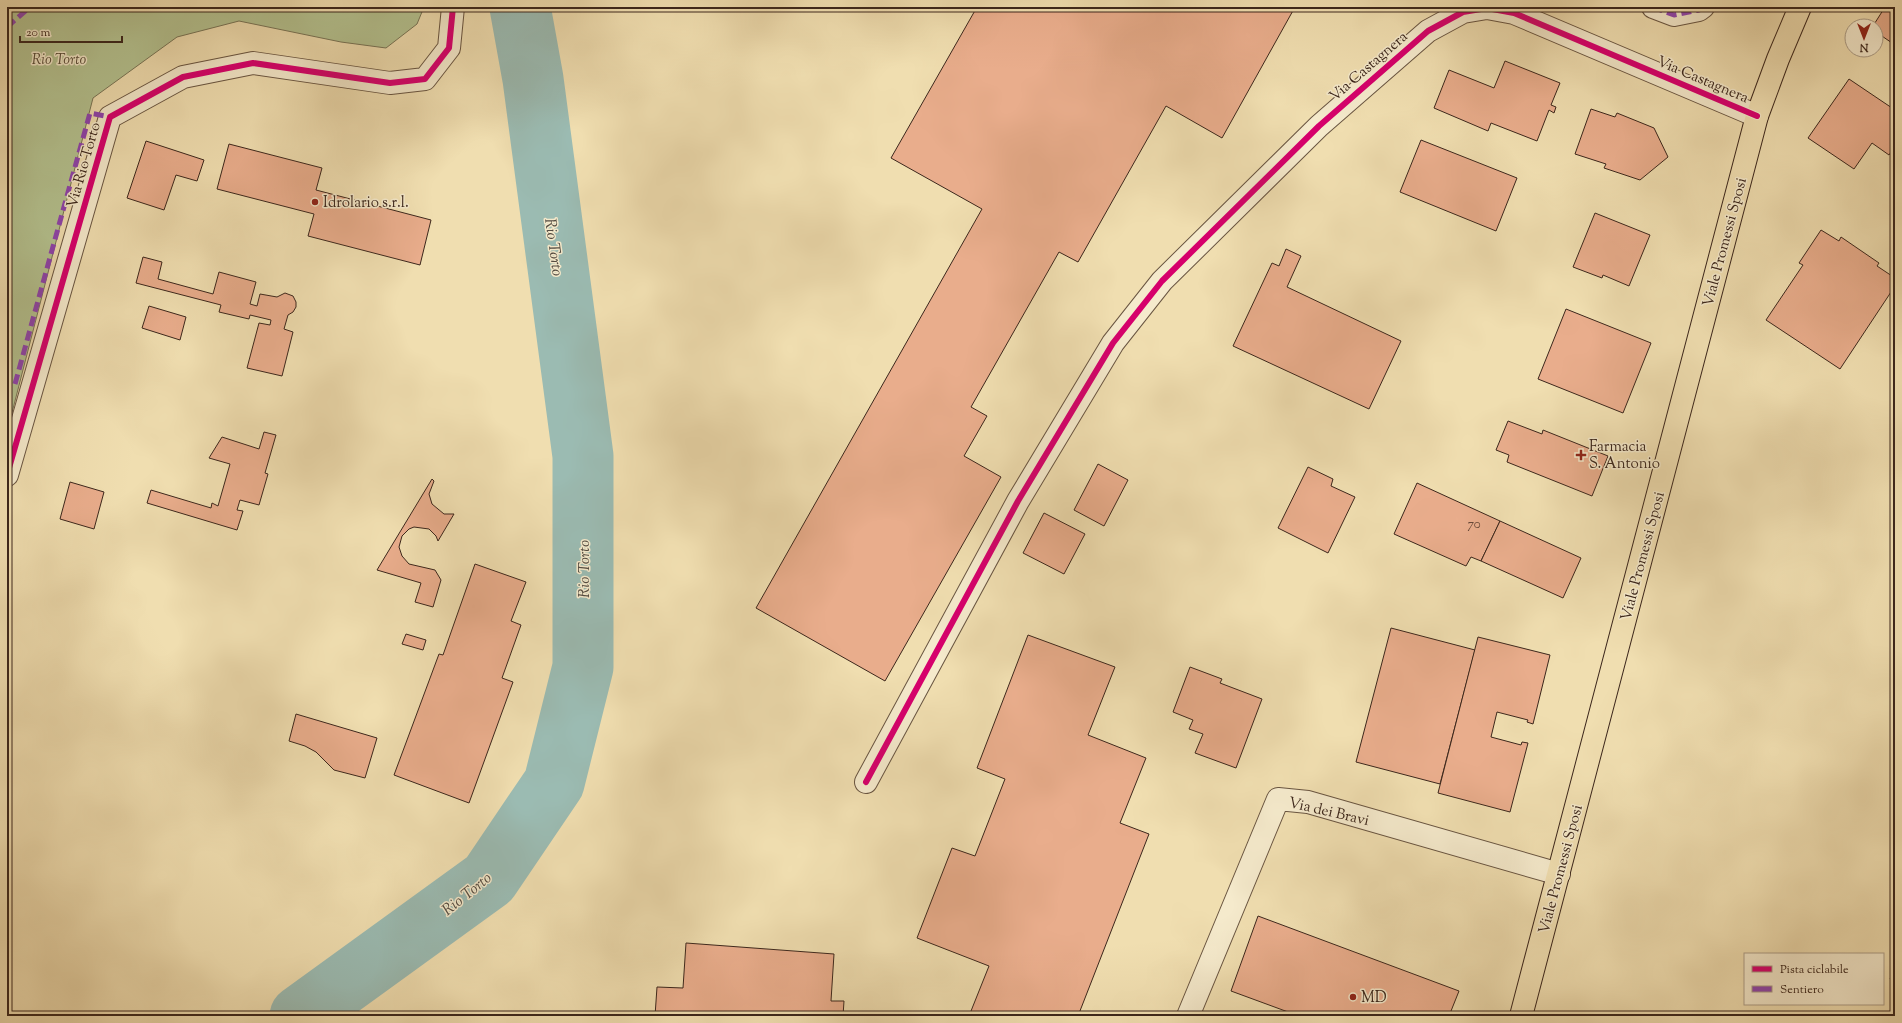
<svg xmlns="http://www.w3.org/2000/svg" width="1902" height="1023" font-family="'Sorts Mill Goudy',serif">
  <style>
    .green { fill: #b4c290; stroke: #787456 }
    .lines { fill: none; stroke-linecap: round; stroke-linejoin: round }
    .river { stroke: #9bbbb2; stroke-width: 61 }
    .building { fill: #e9ad8c; stroke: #3c271c }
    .minor-casing { stroke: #695541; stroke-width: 24 }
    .major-casing { stroke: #3c271c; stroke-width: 24 }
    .minor { stroke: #f5eacc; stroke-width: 22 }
    .major { stroke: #f0deb0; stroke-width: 22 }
    .quiet { stroke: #8e44ad; stroke-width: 5; stroke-dasharray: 10 5; stroke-linecap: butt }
    .cycleway-casing { stroke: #f5eacc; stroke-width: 8 }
    .cycleway { stroke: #d6006c; stroke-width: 6 }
    .poi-dot { fill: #8f2418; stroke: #f5eacc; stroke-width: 1.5 }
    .labels { text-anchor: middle; stroke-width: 3; stroke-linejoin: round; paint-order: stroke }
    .number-label { font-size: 13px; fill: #674838 }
    .park-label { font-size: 15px; font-style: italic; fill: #5a4e39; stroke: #f5eacc }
    .street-label { font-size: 15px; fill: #3c271c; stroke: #f5eacc }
    .poi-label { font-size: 15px; fill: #3c271c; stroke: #f5eacc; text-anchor: start }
    .water-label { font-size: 16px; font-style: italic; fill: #544c42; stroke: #f5eacc }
  </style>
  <rect width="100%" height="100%" fill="#f0deb0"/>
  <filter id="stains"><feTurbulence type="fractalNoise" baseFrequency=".005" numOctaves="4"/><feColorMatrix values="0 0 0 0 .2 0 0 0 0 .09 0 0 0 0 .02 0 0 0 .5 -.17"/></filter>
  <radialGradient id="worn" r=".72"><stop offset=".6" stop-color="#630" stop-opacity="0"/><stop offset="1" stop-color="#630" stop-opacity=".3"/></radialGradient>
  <path class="green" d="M7 7H424L417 24 386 48 341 42 239 21 177 37 93 98 7 432Z"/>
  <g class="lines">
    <path class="river" d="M300 1016 489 879 554 783 583 667V456L533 79 520 7"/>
  </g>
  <g class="building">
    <path d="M977 7H1295L1222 138 1166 106 1078 262 1059 252 971 407 987 416 964 456 1001 477 885 681 756 608 982 209 891 158Z"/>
    <path d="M1885 7H1895V45L1876 32V26H1873Z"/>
    <path d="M1505 61 1560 83 1551 105 1556 107 1554 113 1549 110 1537 141 1491 123 1488 131 1434 108 1449 70 1494 88Z"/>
    <path d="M1849 79 1895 110V146L1889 155 1872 143 1854 169 1808 138Z"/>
    <path d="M1591 109 1615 117 1617 113 1654 128 1668 157 1640 180 1604 168 1606 164 1575 154Z"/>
    <path d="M1421 140 1517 178 1496 231 1400 192Z"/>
    <path d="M146 141 204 160 197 181 176 175 164 210 127 198Z"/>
    <path d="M229 144 322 168 316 190 431 220 420 265 308 236 314 214 217 189Z"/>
    <path d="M1595 213 1650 235 1629 286 1603 275 1602 278 1573 267Z"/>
    <path d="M1821 230 1839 241 1841 237 1879 263 1877 266 1895 278V286L1840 369 1766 320 1803 265 1799 263Z"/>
    <path d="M1286 249 1301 256 1287 287 1401 341 1369 409 1233 346 1272 263 1279 266Z"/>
    <path d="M143 257 162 262 158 279 213 294 219 272 256 282 250 304 257 306 260 294 277 297 285 293 293 296 296 302V307L293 312 288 315 284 329 293 332 282 376 247 368 259 323 270 325 271 320 250 315 249 319 219 312 221 305 136 283Z"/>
    <path d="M149 306 186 317 180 340 142 328Z"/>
    <path d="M1566 309 1651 343 1623 413 1538 379Z"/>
    <path d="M1508 421 1542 434 1543 430 1608 456 1592 496 1507 462 1509 455 1496 450Z"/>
    <path d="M264 432 276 435 265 473 268 474 259 505 240 500 237 510 243 511 237 530 147 503 151 490 211 508 212 503 218 506 230 464 209 458 222 437 259 449Z"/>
    <path d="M1098 464 1128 480 1104 526 1074 510Z"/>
    <path d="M1308 467 1333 479 1331 486 1355 497 1328 553 1278 528Z"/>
    <path d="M432 479 434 481 429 494 432 504 444 514H454L438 541 436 536 429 529 414 527 409 529 402 536 399 547 402 556 409 564 435 570 441 580 433 607 415 602 421 583 377 570Z"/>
    <path d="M70 482 104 492 94 529 60 519Z"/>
    <path d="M1417 483 1500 521 1481 561 1471 557 1466 566 1394 534Z"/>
    <path d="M1044 513 1085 534 1064 574 1023 553Z"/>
    <path d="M1500 521 1581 558 1563 598 1481 561Z"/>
    <path d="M475 564 526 582 511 621 521 625 502 678 513 682 469 803 394 775 439 654 443 655Z"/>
    <path d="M1391 628 1475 650 1440 784 1356 762Z"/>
    <path d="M406 634 426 640 423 650 402 644Z"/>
    <path d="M1028 635 1115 667 1088 735 1146 758 1120 823 1149 834 1078 1016H969L989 966 917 938 952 848 975 856 1005 779 977 768Z"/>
    <path d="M1478 637 1550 655 1533 724 1527 722 1528 720 1497 712 1491 737 1521 745 1522 742 1528 743 1510 812 1438 793Z"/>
    <path d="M1190 667 1222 679 1220 683 1262 699 1236 768 1195 753 1203 734 1189 729 1193 720 1173 712Z"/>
    <path d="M296 714 377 738 365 778 334 770 316 752 305 746 289 741Z"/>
    <path d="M1258 916 1459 991 1449 1016H1299L1231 991Z"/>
    <path d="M686 943 834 954 831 1001H844L843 1016H655L657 987 683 988Z"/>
    <path d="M1895 971V982L1890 979Z"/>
  </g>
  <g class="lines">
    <g class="minor-casing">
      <g id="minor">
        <path d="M1653 7 1674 15 1699 10 1703 7"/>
        <path d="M7 475 110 117 183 77 253 63 390 83 425 79 449 48 453 7"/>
        <path d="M866 782 1018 501 1113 343 1162 281 1319 126 1428 31 1463 12 1487 8 1514 13 1757 116"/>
        <path d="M1188 1016 1278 799 1308 802 1559 874"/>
      </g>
    </g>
    <g class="major-casing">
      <path id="major" d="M1521 1016 1757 116 1778 59 1800 7"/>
    </g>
    <use href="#minor" class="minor"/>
    <use href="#major" class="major"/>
    <g class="quiet">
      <path d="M1653 7 1674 15 1699 10 1703 7"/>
      <path d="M7 27 30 7"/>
      <path d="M15 384 90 113 110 117"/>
    </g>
    <g class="cycleway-casing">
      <g id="cycleway">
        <path d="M7 475 110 117 183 77 253 63 390 83 425 79 449 48 453 7"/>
        <path d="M866 782 1018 501 1113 343 1162 281 1319 126 1428 31 1463 12 1487 8 1514 13 1757 116"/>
      </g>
    </g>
    <use href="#cycleway" class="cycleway"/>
  </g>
  <g class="poi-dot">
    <circle cx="315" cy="202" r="4"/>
    <path d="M1579 449h4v4h4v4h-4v4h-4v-4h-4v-4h4z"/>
    <circle cx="1353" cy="997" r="4"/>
  </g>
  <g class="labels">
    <g class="number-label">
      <text x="1474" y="528">70</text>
    </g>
    <g class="park-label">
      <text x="59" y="64">Rio Torto</text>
    </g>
    <g class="street-label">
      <text transform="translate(1368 66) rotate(-41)" y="5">Via Castagnera</text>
      <text transform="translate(1703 79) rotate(23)" y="5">Via Castagnera</text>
      <text transform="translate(83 165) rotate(-74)" y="5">Via Rio Torto</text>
      <text transform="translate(1724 242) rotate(-75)" y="5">Viale Promessi Sposi</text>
      <text transform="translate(1642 556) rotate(-75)" y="5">Viale Promessi Sposi</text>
      <text transform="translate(1329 811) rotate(13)" y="5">Via dei Bravi</text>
      <text transform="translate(1560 869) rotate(-75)" y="5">Viale Promessi Sposi</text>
    </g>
    <g class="poi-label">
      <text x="323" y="207">Idrolario s.r.l.</text>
      <text x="1589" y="451">Farmacia<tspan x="1589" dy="17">S. Antonio</tspan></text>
      <text x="1361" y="1002">MD</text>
    </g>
    <g class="water-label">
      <text transform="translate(555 247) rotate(82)" y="6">Rio Torto</text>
      <text transform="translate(583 569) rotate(-90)" y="6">Rio Torto</text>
      <text transform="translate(466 893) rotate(-39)" y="6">Rio Torto</text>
    </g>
  </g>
  <rect width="1902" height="1023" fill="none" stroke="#f0deb0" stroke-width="24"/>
  <rect x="8" y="8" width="1886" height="1007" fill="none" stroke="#3c271c" stroke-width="2"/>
  <rect x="12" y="12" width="1878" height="999" fill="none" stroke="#3c271c"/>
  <rect x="1744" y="953" width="140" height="52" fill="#f5eacc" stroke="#ab9c86"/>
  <rect x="1752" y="966" width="20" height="6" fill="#d6006c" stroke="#ab9c86"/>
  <text x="1780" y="973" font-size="12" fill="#3c271c">Pista ciclabile</text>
  <rect x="1752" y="986" width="20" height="6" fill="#8e44ad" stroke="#ab9c86"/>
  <text x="1780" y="993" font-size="12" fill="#3c271c">Sentiero</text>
  <g transform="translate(1864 38) rotate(180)"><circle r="19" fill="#f5eacc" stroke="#ab9c86"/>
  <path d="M0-3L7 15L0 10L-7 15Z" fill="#8f2418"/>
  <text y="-6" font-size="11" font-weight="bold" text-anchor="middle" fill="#3c271c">N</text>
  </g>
  <path d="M20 36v6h102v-6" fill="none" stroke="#3c271c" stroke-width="2"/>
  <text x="26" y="36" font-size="12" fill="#3c271c" stroke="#f5eacc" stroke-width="3" paint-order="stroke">20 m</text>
  <rect width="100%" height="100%" filter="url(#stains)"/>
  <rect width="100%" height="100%" fill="url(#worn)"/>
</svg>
